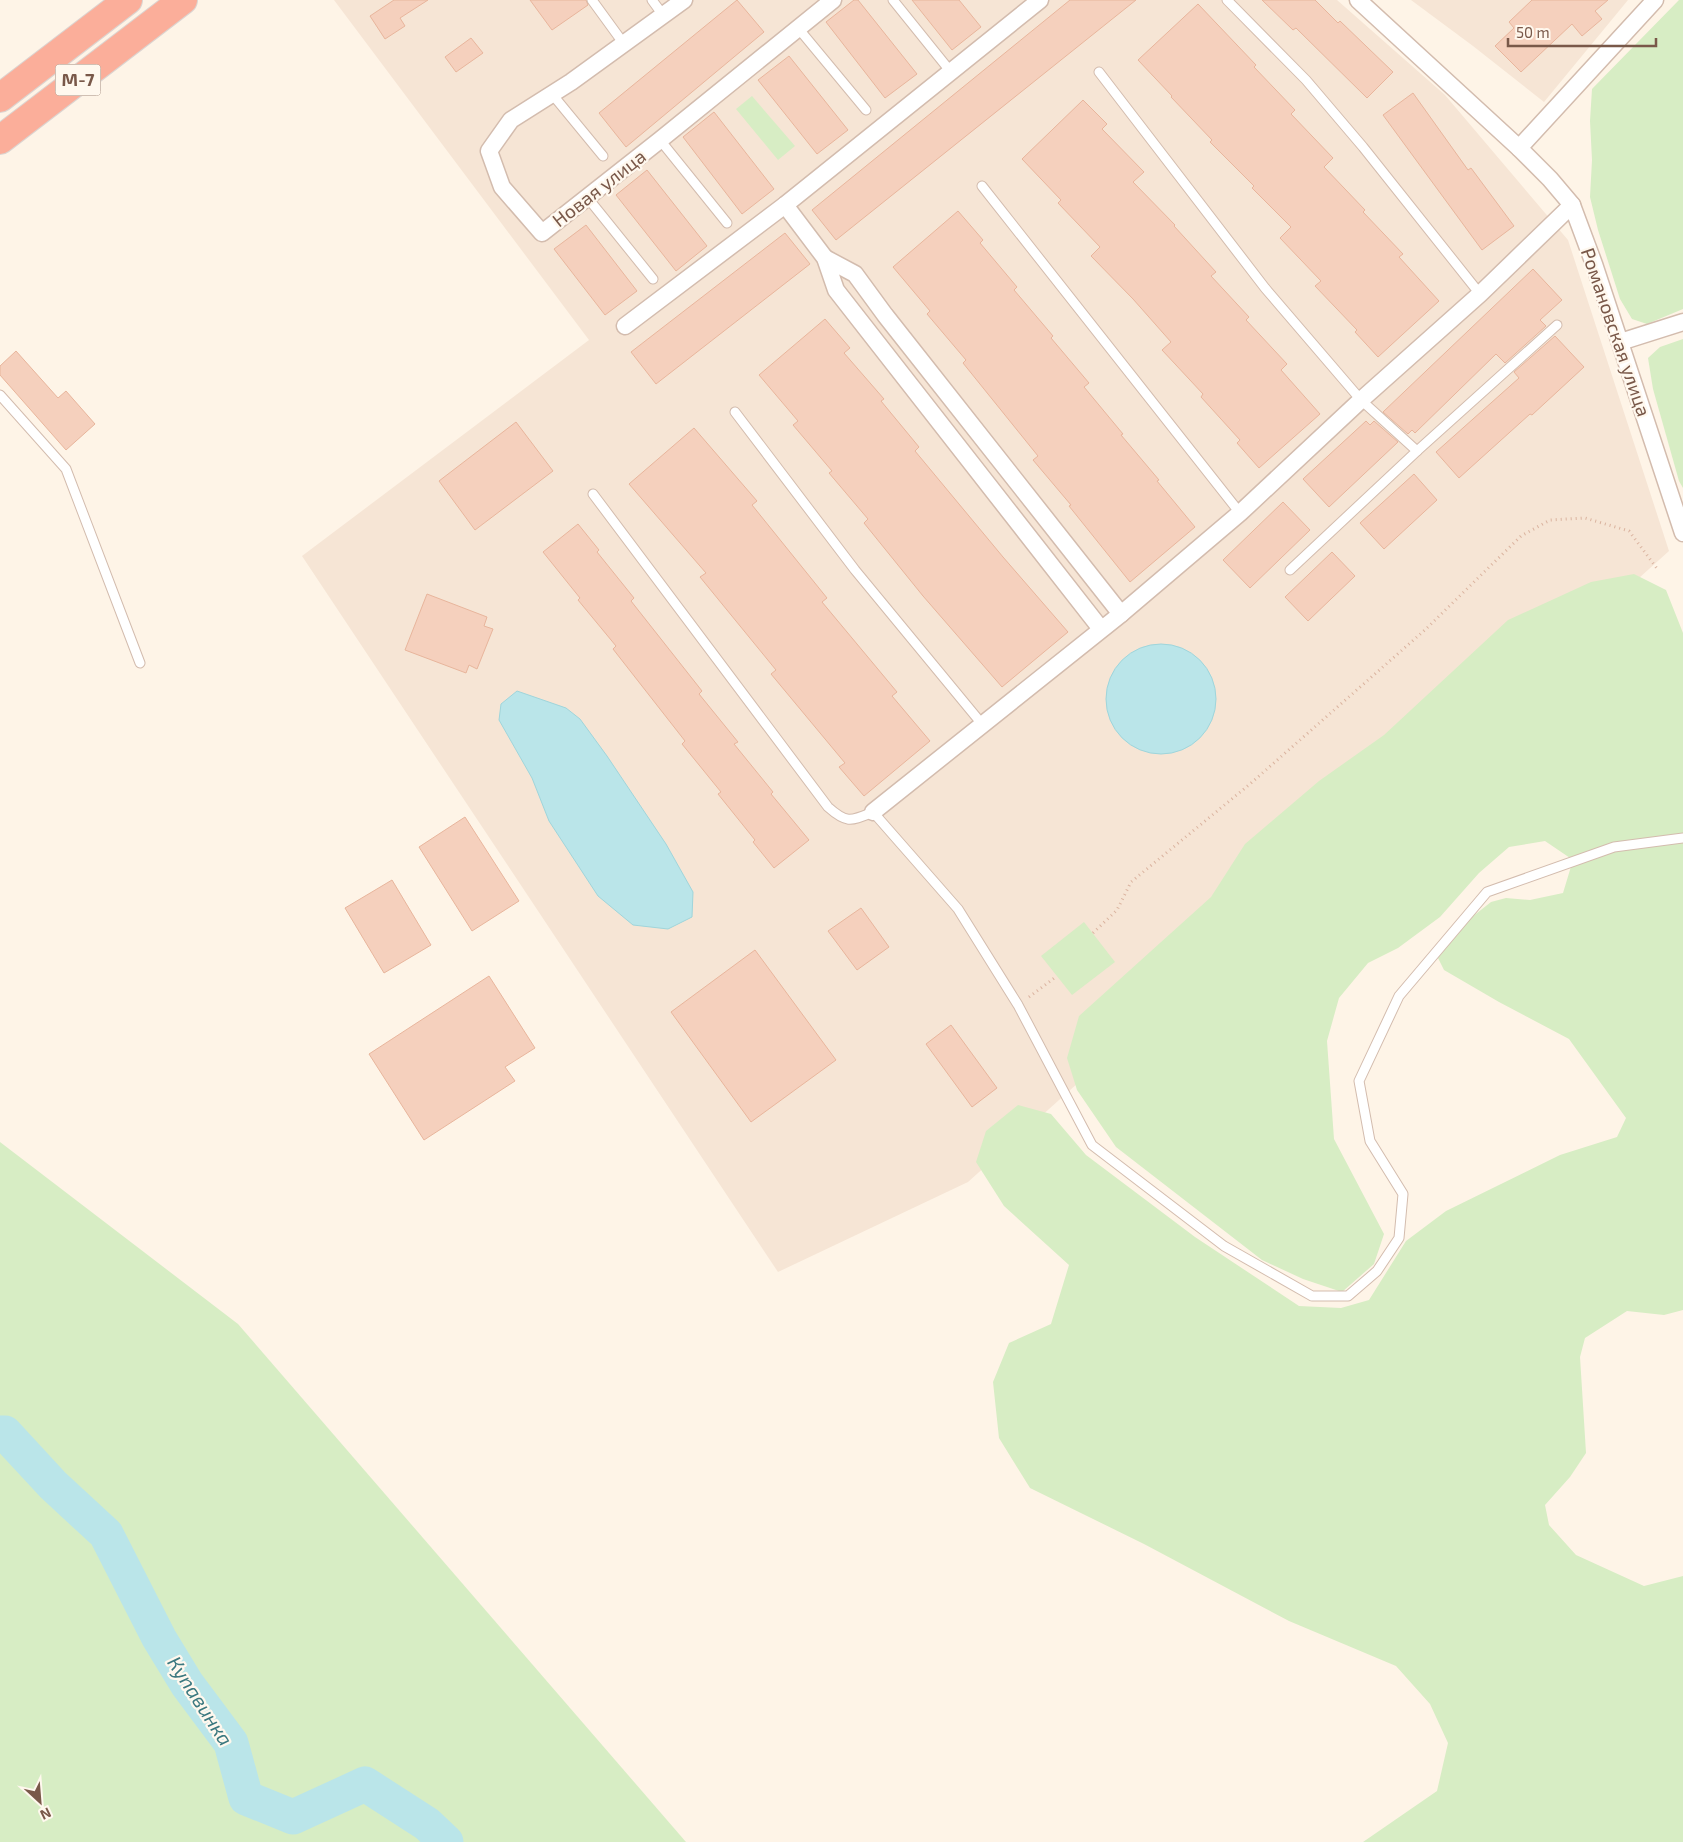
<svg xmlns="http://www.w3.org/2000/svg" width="1683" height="1842" font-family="'Exo 2',sans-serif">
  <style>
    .residential { fill: #f6e5d5 }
    .green { fill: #d7edc4 }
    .water { fill: #bae5e9; stroke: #9fd5db }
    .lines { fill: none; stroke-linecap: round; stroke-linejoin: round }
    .river { stroke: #bae5e9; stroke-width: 35 }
    .building { fill: #f5d0bd; stroke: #e8b59c }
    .lane-casing { stroke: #d3bcae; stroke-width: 11 }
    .street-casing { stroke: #d3bcae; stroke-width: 19 }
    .highway-casing { stroke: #dcd4d0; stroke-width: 30 }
    .path { stroke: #dab39f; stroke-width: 3; stroke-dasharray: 1 4; stroke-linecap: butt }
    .lane { stroke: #fff; stroke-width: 9 }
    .street { stroke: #fff; stroke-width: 16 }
    .highway { stroke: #fbae9a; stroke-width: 28 }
    .labels { text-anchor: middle; stroke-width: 4.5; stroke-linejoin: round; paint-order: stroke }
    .shield { fill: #fff8ee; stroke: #a1887a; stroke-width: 1 }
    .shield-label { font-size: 18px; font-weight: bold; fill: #795849 }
    .street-label { font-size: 19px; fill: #795849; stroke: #fff8ee }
    .water-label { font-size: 20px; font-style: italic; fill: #3b787f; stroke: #fff8ee }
  </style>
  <rect width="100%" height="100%" fill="#fef4e7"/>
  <g class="residential">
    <path d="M334 0H1337L1445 95 1568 240 1669 551 968 1182 778 1272 302 556 589 340Z"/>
    <path d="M1411 0H1628L1544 102 1473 46Z"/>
  </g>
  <g class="green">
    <path d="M1679 0H1683V309L1647 324 1632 319 1620 299 1598 230 1590 197 1592 160 1590 121 1592 89Z"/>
    <path d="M752 96 795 146 778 160 736 109Z"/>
    <path d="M1683 339V488L1679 481 1653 389 1648 358 1660 347Z"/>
    <path d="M1634 574 1666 590 1683 633V1310L1664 1315 1627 1311 1585 1338 1580 1357 1586 1453 1570 1477 1545 1505 1549 1525 1576 1555 1644 1586 1683 1576V1842H1363L1437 1791 1448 1743 1430 1704 1396 1666 1289 1621 1144 1544 1030 1488 999 1438 993 1382 1009 1343 1051 1324 1069 1265 1004 1206 976 1162 986 1131 1018 1105 1051 1114 1086 1155 1195 1237 1299 1306 1341 1308 1369 1300 1406 1241 1446 1211 1560 1155 1617 1137 1626 1118 1569 1039 1499 1002 1444 970 1436 954 1458 928 1491 902 1506 898 1530 900 1563 893 1573 860 1545 841 1509 847 1479 873 1440 917 1398 948 1368 963 1339 998 1327 1041 1334 1139 1384 1234 1374 1264 1342 1292 1303 1279 1262 1260 1116 1147 1077 1090 1067 1058 1079 1016 1211 897 1245 844 1319 781 1384 735 1508 620 1591 582Z"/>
    <path d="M1084 922 1115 962 1072 995 1041 956Z"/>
    <path d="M0 1142 238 1324 686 1842H0Z"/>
  </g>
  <g class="water">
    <circle cx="1161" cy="699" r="55"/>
    <path d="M517 691 566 708 580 719 607 756 666 844 693 892 692 917 668 929 633 925 598 896 549 821 532 778 499 720 501 704Z"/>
  </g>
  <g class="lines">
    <path class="river" d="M0 1433H5L53 1485 106 1534 159 1638 187 1684 231 1743 246 1798 293 1817 365 1784 427 1824 446 1842"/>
  </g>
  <g class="building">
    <path d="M394 0H428L400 18 405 26 385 39 370 16Z"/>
    <path d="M530 0H586L588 5 552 30Z"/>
    <path d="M737 0 764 32 626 147 599 113Z"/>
    <path d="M854 0H858L917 74 885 98 826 22Z"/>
    <path d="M912 0H959L981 27 952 50Z"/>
    <path d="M1070 0H1136L836 240 812 210Z"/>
    <path d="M1262 0H1315L1338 23 1340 21 1393 72 1367 98 1296 28 1293 30Z"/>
    <path d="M1532 0H1608L1595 11 1602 19 1582 36 1572 24 1521 72 1495 46 1514 28 1509 22Z"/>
    <path d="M1198 4 1256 65 1254 67 1295 110 1291 114 1333 158 1324 167 1365 210 1363 212 1403 254 1399 257 1439 301 1378 357 1355 332 1357 330 1315 286 1321 281 1280 238 1291 227 1252 188 1254 186 1210 142 1212 140 1171 97 1172 96 1138 60Z"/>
    <path d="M471 38 483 53 456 72 445 57Z"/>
    <path d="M789 56 848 130 817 154 758 80Z"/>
    <path d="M1413 93 1468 170 1471 168 1514 226 1482 250 1383 115Z"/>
    <path d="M1083 100 1107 124 1102 129 1144 172 1133 182 1175 225 1174 226 1216 272 1211 276 1249 317 1246 320 1287 364 1281 370 1320 414 1259 468 1237 443 1240 440 1201 397 1203 394 1162 350 1171 342 1133 299 1091 256 1100 247 1058 203 1061 200 1022 159Z"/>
    <path d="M714 112 774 189 742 214 683 137Z"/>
    <path d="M647 170 707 246 676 271 616 195Z"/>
    <path d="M958 211 983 240 980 243 1017 287 1014 290 1053 336 1051 338 1089 383 1084 387 1123 434 1121 435 1159 480 1157 481 1195 527 1130 582 1069 506 1071 505 1033 460 1038 456 963 363 966 360 927 314 930 311 893 267Z"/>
    <path d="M586 225 637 291 605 315 554 249Z"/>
    <path d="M785 233 810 264 656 384 631 352Z"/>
    <path d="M1533 269 1562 300 1540 320 1546 326 1505 363 1496 354 1415 433 1412 430 1408 434 1383 412Z"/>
    <path d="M825 319 850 348 844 353 884 399 881 401 919 447 915 451 1003 557 1068 632 1002 687 923 596 864 523 868 519 829 473 832 471 793 425 798 421 759 375Z"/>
    <path d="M1555 336 1584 367 1532 415 1530 414 1459 478 1436 452 1519 378 1514 372Z"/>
    <path d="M16 351 58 398 66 391 95 424 66 450 0 375V366Z"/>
    <path d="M1366 421 1370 425 1374 421 1398 442 1329 507 1303 479Z"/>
    <path d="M516 422 553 471 475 530 439 481Z"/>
    <path d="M694 428 757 501 752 505 827 598 822 602 897 692 892 696 930 741 864 796 839 767 845 763 771 674 776 670 700 577 706 573 629 484Z"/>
    <path d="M1414 474 1437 500 1384 549 1360 523Z"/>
    <path d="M1283 502 1310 530 1250 588 1223 560Z"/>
    <path d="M578 524 599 550 597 552 634 598 631 601 702 691 699 694 738 742 734 744 773 792 771 794 809 840 774 868 753 842 755 840 718 794 721 792 682 744 685 741 613 649 616 646 578 600 580 598 543 552Z"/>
    <path d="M1332 552 1355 576 1308 621 1285 597Z"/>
    <path d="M427 594 487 617 484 626 493 629 477 669 469 665 466 673 405 650Z"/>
    <path d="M465 817 519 901 472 931 419 847Z"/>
    <path d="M392 880 431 945 384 973 345 908Z"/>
    <path d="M861 908 889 947 857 970 828 931Z"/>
    <path d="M755 950 836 1060 751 1122 671 1012Z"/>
    <path d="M489 976 535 1048 505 1067 515 1081 424 1140 369 1054Z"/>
    <path d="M951 1025 997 1088 972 1107 926 1044Z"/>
  </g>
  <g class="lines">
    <g class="lane-casing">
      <g id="lane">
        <path d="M592 0 624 44"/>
        <path d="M652 0 663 15"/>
        <path d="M893 0 951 72"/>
        <path d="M1227 0 1306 80 1363 147 1480 294"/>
        <path d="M798 28 866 110"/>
        <path d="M1099 72 1265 288 1361 400 1417 451 1290 570"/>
        <path d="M552 94 603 156"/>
        <path d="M660 140 727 223"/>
        <path d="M982 186 1240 513"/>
        <path d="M587 197 653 279"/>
        <path d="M0 395 66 469 140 663"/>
        <path d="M735 412 855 570 982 724"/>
        <path d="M1417 451 1557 325"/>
        <path d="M593 494 828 807C847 824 851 821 873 812L958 909 1018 1005 1092 1145 1224 1246 1312 1296H1348L1377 1271 1399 1238 1403 1194 1370 1141 1359 1081 1399 996 1487 892 1614 847 1683 838"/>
      </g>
    </g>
    <g class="street-casing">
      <g id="street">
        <path d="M684 0 571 82 511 120 489 151 502 187 542 233 660 140 833 0"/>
        <path d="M1358 0 1519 148 1550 179 1572 205 1594 264 1683 533"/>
        <path d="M1519 148 1655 0"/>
        <path d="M785 205 825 258 836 290 1101 629"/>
        <path d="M825 258 855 274 885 315 1121 614"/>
        <path d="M625 326 785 205 1040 0"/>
        <path d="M1620 342 1683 322"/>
        <path d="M873 812 1121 614 1240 513 1361 400 1480 294 1572 205"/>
      </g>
    </g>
    <g class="highway-casing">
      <g id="highway">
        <path d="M0 98 128 0"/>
        <path d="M0 140 183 0"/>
      </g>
    </g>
    <g class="path">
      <path d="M1093 933 1117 910 1131 882 1250 784 1426 629 1521 536 1550 520 1585 518 1629 531 1658 570"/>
      <path d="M1029 997 1057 976"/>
    </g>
    <use href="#lane" class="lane"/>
    <use href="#street" class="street"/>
    <use href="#highway" class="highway"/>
  </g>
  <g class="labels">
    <rect class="shield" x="55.5" y="64.5" width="45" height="31" rx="4"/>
    <g class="shield-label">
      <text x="78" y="86">М-7</text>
    </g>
    <g class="street-label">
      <text transform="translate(599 188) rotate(-38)" y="7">Новая улица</text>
      <text transform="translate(1616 332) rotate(71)" y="7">Романовская улица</text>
    </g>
    <g class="water-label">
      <text transform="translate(200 1701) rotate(57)" y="7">Купавинка</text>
    </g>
  </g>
  <g transform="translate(40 1802) rotate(154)" stroke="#fff8ee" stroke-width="4" paint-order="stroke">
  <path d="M0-4L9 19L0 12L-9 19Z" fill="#795849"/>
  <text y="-8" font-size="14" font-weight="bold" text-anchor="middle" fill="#795849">N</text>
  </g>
  <path d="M1508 38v8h148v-8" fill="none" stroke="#795849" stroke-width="2.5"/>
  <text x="1516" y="38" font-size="15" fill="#795849" stroke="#fff8ee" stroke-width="4" paint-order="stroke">50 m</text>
</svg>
